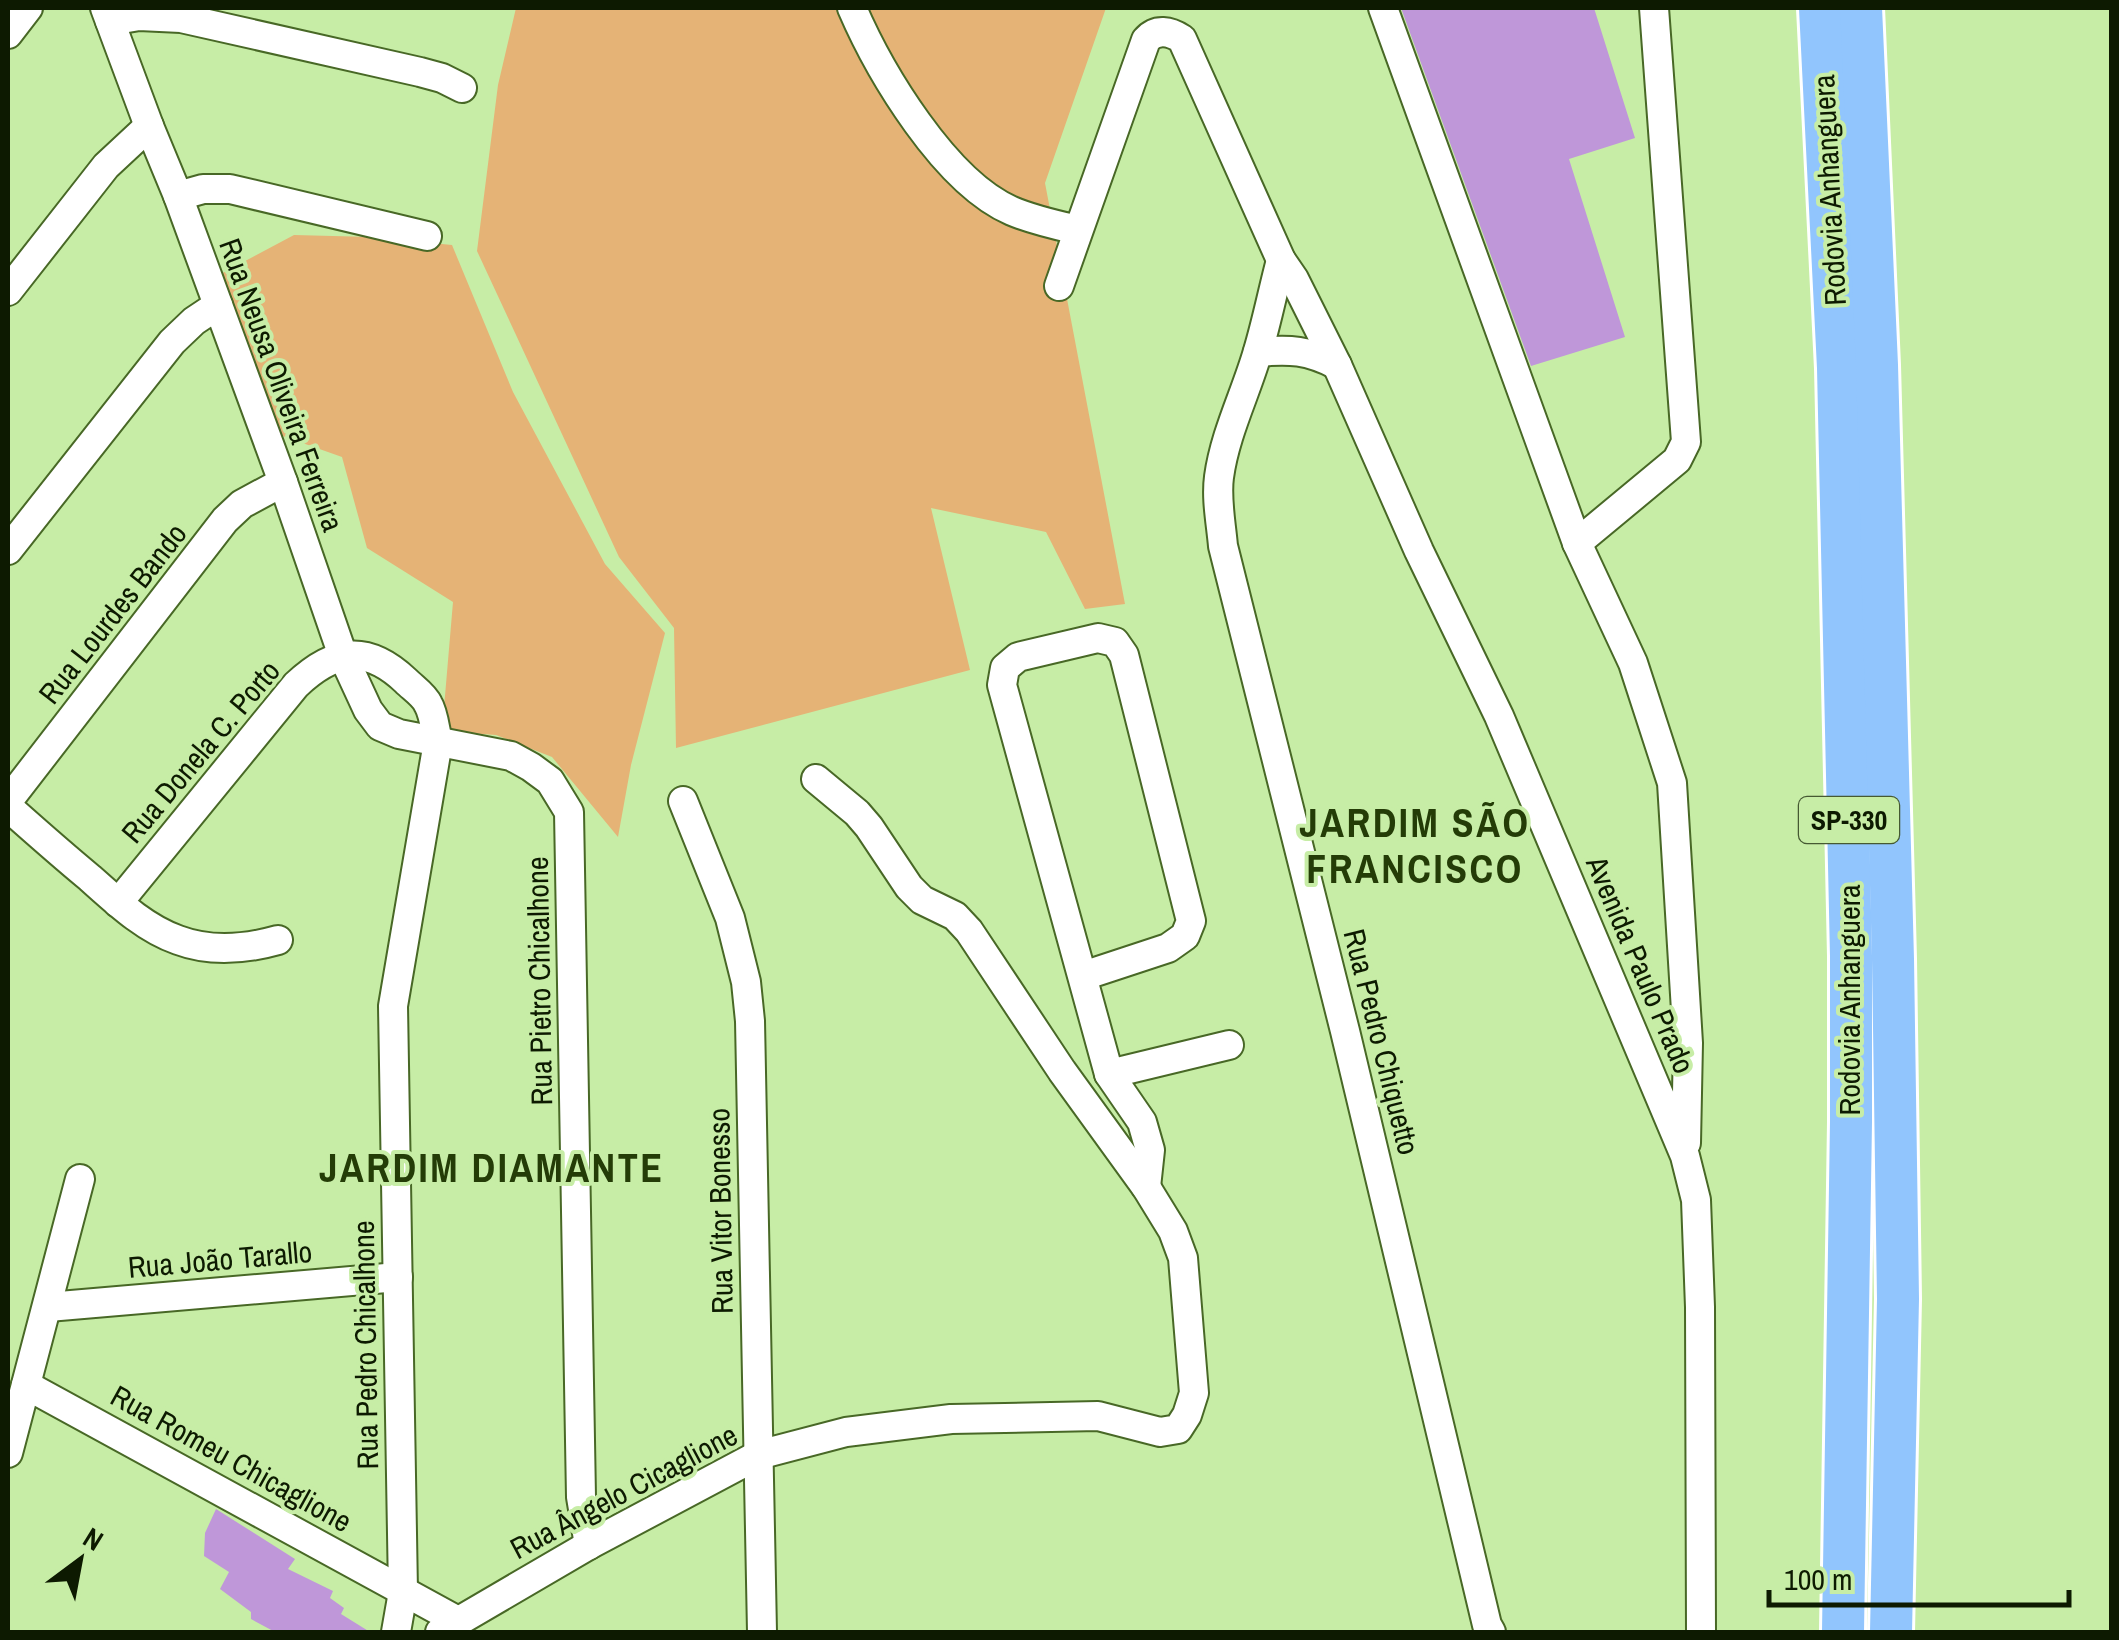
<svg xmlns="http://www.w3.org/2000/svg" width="2119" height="1640" font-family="'Archivo Narrow',sans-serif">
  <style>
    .green { fill: #e5b376 }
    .building { fill: #bf97d9 }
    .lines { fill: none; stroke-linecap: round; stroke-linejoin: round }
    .minor-casing { stroke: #486826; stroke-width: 32 }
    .highway-casing { stroke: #fff; stroke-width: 48 }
    .minor { stroke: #fff; stroke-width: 28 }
    .highway { stroke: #91c5fd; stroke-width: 42 }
    .labels { text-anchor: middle; stroke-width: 8; stroke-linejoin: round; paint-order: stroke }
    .shield { fill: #c7eda6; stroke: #455932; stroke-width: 2.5 }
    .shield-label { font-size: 28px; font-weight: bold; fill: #0d1a01 }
    .street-label { font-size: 30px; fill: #0d1a01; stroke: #c7eda6 }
    .district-label { font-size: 40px; font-weight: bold; letter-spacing: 2.5px; fill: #243c07; stroke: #c7eda6 }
  </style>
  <rect width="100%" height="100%" fill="#c7eda6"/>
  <g class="green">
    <path d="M516 8H1106L1045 183 1125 604 1085 609 1046 532 931 508 970 670 676 748 674 628 619 557 477 251 498 85Z"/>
    <path d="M294 235 371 237 452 245 513 392 605 564 665 633 631 765 618 837 552 757 496 735 442 731 453 602 367 548 342 457 263 429 217 276Z"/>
  </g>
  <g class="building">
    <path d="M1401 8H1594L1635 138 1569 159 1625 337 1531 366Z"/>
    <path d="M216 1509 295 1559 288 1569 333 1591 330 1598 344 1608 341 1614 370 1632H275L251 1619V1612L220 1589 229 1572 204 1556 205 1533Z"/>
  </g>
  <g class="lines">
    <g class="minor-casing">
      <g id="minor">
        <path d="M105 8 149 126 178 196 283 482 343 656 368 710 380 726 399 734 511 756 531 767 550 781 569 812 581 1497 589 1545"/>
        <path d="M852 8C880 73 945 182 1012 211 1033 220 1056 225 1078 230"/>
        <path d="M1383 8 1577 543 1633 663 1672 783 1688 1043 1686 1143"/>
        <path d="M110 21 139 16 181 18 420 72 442 78 462 88"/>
        <path d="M8 34 28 8"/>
        <path d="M178 196 203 189H230L427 236"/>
        <path d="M1281 260C1273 290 1267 321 1258 351 1246 393 1225 433 1219 477 1216 499 1221 523 1223 546L1345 1031 1487 1625 1491 1632"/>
        <path d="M1059 286 1146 40C1156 28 1170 31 1182 39L1281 260 1294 279 1337 365 1419 551 1499 716 1685 1156 1696 1200 1700 1307 1701 1632"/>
        <path d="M8 291 106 166 149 126"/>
        <path d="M1258 352C1290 349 1308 350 1337 365"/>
        <path d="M1577 543 1677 460 1686 442 1654 8"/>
        <path d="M8 550 172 342 194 321 218 305"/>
        <path d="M8 801 225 520 242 504 283 482"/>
        <path d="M683 801 730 918 746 982 750 1021 762 1632"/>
        <path d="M8 807C35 831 62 855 90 878 117 902 144 928 178 940 210 952 246 949 278 940"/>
        <path d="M118 903 296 685C334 649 367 644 406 681 413 688 424 695 428 704 434 714 435 730 438 742L393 1006 403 1592 396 1632"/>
        <path d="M1083 976 1168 948 1185 936 1191 921 1124 655 1115 642 1098 638 1018 657 1005 668 1002 685 1109 1074 1142 1122 1150 1150 1146 1187"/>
        <path d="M1109 1074 1229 1045"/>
        <path d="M48 1307 398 1277"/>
        <path d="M26 1385 458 1621"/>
        <path d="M8 1453 80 1179"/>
        <path d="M440 1632 589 1545 758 1455 846 1432 951 1419 1098 1416 1160 1432 1178 1429 1187 1415 1194 1393 1183 1258 1173 1231 1146 1187 1062 1071 969 931 955 916 922 900 909 887 869 827 857 813 816 779"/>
      </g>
    </g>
    <g class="highway-casing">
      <g id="highway">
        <path d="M1820 8 1838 368 1851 956V1122L1843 1632"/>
        <path d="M1861 8 1877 365 1893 959 1898 1299 1891 1632"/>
      </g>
    </g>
    <use href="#minor" class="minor"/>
    <use href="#highway" class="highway"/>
  </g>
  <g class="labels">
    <rect class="shield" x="1799" y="797" width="100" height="46" rx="8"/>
    <g class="shield-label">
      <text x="1849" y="830">SP-330</text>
    </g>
    <g class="street-label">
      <text transform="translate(1830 190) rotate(-93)" y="10">Rodovia Anhanguera</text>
      <text transform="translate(281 385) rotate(70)" y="10">Rua Neusa Oliveira Ferreira</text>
      <text transform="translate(113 614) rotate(-52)" y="10">Rua Lourdes Bando</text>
      <text transform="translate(201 752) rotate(-50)" y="10">Rua Donela C. Porto</text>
      <text transform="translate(1640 965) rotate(67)" y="10">Avenida Paulo Prado</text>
      <text transform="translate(540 981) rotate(-91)" y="10">Rua Pietro Chicalhone</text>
      <text transform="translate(1850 1000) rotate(-90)" y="10">Rodovia Anhanguera</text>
      <text transform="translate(1381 1042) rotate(76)" y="10">Rua Pedro Chiquetto</text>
      <text transform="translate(721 1211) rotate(-91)" y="10">Rua Vitor Bonesso</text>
      <text transform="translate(220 1260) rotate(-5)" y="10">Rua João Tarallo</text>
      <text transform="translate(366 1345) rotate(-91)" y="10">Rua Pedro Chicalhone</text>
      <text transform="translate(231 1459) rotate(29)" y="10">Rua Romeu Chicaglione</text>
      <text transform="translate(624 1492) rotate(-28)" y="10">Rua Ângelo Cicaglione</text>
    </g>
    <g class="district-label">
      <text x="1415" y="837">JARDIM SÃO<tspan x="1415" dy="46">FRANCISCO</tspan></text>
      <text x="492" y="1182">JARDIM DIAMANTE</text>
    </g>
  </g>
  <rect width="2119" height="1640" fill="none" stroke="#0d1a01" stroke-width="20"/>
  <g transform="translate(80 1560) rotate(32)" stroke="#c7eda6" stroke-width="8" paint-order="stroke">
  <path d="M0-8L18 38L0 25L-18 38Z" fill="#0d1a01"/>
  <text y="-15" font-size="28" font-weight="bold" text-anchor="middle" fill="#0d1a01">N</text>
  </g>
  <path d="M1769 1590v15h300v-15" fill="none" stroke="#0d1a01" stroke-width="5"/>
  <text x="1784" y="1590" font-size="30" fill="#0d1a01" stroke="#c7eda6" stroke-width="8" paint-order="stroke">100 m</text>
</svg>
